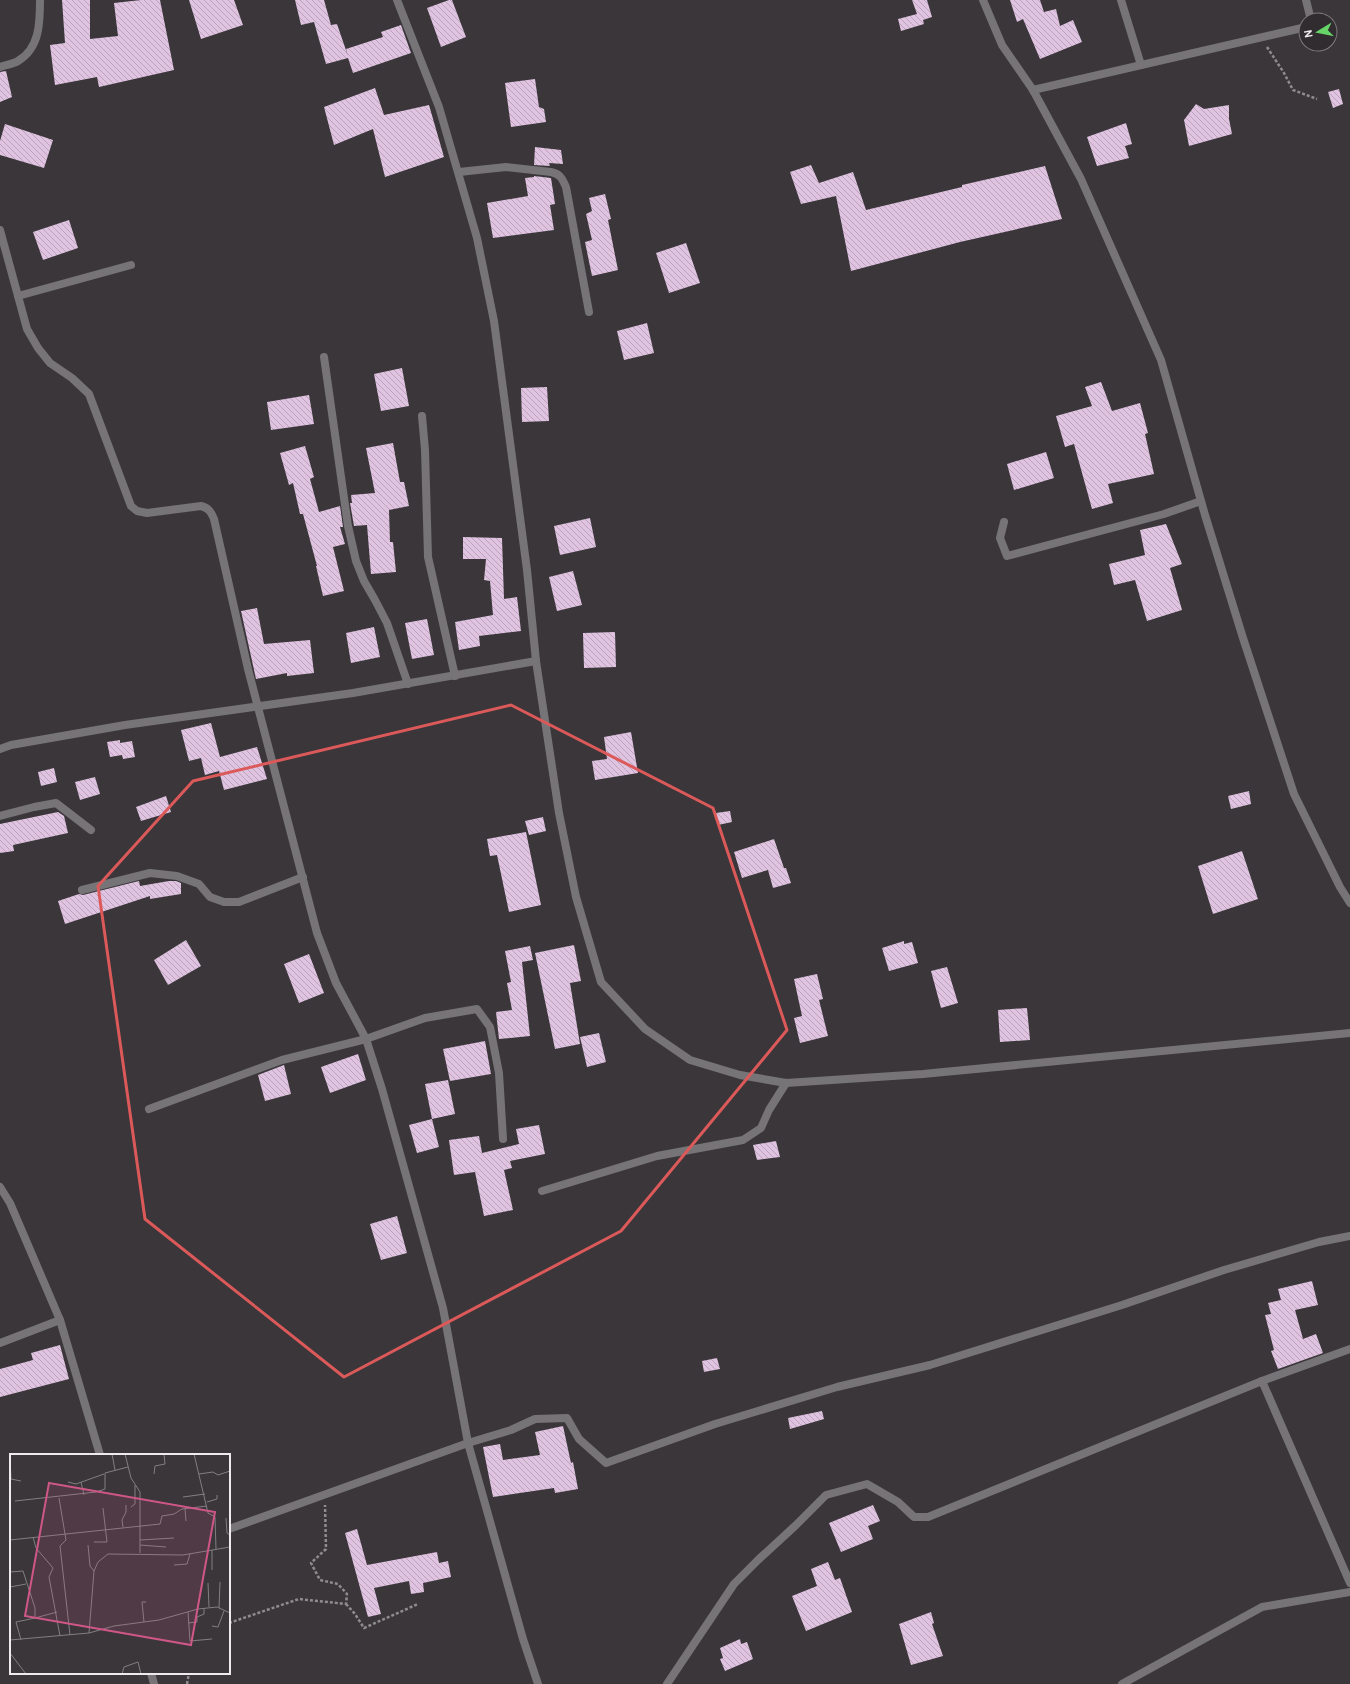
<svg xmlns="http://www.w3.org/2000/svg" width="1350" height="1684" font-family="Overpass,sans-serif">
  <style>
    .building { fill: url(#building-back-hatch) }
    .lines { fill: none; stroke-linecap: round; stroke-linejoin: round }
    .path { stroke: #8f8c90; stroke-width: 2.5; stroke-dasharray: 3 2; stroke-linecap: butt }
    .street { stroke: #767476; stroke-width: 8 }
    .marked { fill: none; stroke: #dc595a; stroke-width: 3; stroke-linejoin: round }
    .inset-road { fill: none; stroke: #827e82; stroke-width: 1 }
    .view { fill: #cf5787; fill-opacity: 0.15; stroke: #cf5787; stroke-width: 2 }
    .inset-edge { fill: none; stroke: #edebee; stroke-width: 2 }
  </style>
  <defs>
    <pattern id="building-back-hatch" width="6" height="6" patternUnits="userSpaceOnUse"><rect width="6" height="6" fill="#dfc3e1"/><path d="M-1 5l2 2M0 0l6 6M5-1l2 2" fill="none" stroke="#b9a4ba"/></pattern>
  </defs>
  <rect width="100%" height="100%" fill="#3a363a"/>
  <g class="building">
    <path d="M62 0H90V39L118 36 114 3 141 0H160L174 70 99 87 97 77 55 85 50 45 65 43Z"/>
    <path d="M189 0H234L243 25 201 39Z"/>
    <path d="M295 0H324L331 25 337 24 348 56 346 49 383 37 381 32 401 25 411 53 353 73 348 58 326 64 314 22 301 25Z"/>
    <path d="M449 0H452L466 37 441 47 427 8Z"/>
    <path d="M912 0H927L932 17 923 20 924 24 901 31 898 19 917 14Z"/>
    <path d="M1010 0H1040L1044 12 1056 9 1060 26 1073 20 1082 42 1040 59 1023 19 1017 22Z"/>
    <path d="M6 71 12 97 0 102V72Z"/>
    <path d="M535 79 539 107 544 109 546 122 511 127 505 83Z"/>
    <path d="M375 88 384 115 429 105 444 157 385 177 373 129 334 145 324 107Z"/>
    <path d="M1339 89 1343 104 1333 108 1328 92Z"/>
    <path d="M1196 104 1204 109 1229 105V119L1232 134 1189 146 1184 120Z"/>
    <path d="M1126 123 1132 144 1125 146 1129 158 1097 166 1087 137Z"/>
    <path d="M5 124 53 140 44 168 0 155V141Z"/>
    <path d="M535 147 561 150 563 164 549 163 550 166 534 165Z"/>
    <path d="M811 165 819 183 853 172 866 210 962 187V185L1045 166 1062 219 960 242 851 271 836 196 801 204 790 172Z"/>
    <path d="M534 176 551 178 555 204 550 205 554 230 493 238 487 203 528 196 525 178 534 177Z"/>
    <path d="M605 194 611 219 608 220 618 270 592 276 585 242 592 240 586 214 592 211 589 198Z"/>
    <path d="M69 220 78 248 43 260 33 232Z"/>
    <path d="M686 243 700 283 669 293 656 253Z"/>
    <path d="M647 323 654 353 624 360 617 331Z"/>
    <path d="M402 368 409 406 381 411 374 374Z"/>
    <path d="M1101 382 1112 411 1140 403 1148 433 1145 434 1154 474 1108 484 1113 503 1092 509 1074 444 1065 447 1056 416 1092 406 1085 387Z"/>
    <path d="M547 387 549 421 522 422 521 388Z"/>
    <path d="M309 395 314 424 271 430 267 402Z"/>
    <path d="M393 443 400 482H404L409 506 389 510 390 542H393L396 572 371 574 367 525 354 526 350 503H352L351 495 375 493 366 448Z"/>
    <path d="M305 446 314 477 310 479 319 512 340 506 343 527H340L345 544 333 547 344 591 323 596 316 566H317L303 514H300L293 483 289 485 280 453Z"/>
    <path d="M1046 452 1054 478 1014 490 1007 464Z"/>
    <path d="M590 518 596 547 560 555 554 526Z"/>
    <path d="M1166 524 1182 564 1170 568 1182 610 1147 621 1135 580 1114 585 1109 564 1145 555 1140 530Z"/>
    <path d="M463 537 502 538 504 599 517 597 521 631 479 636 480 646 459 650 455 622 493 615 490 581 484 580 486 559H463Z"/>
    <path d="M573 571 582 605 557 611 549 577Z"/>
    <path d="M257 608 264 644 310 640 314 673 287 676V673L256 679 241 611Z"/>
    <path d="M427 619 434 655 412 659 405 623Z"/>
    <path d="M374 627 380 657 351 663 346 633Z"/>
    <path d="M615 632 616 667 584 668 583 633Z"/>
    <path d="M211 723 220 757 257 747 267 779 224 790 219 771 205 775 201 758 189 761 181 730Z"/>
    <path d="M631 732 638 773 595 780 592 761 607 759 604 737Z"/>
    <path d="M120 740V743L132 741 135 757 123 759 122 755 110 757 107 742Z"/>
    <path d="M54 768 57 782 41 786 38 772Z"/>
    <path d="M95 777 100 794 80 800 75 782Z"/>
    <path d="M1249 791 1251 804 1231 809 1228 796Z"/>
    <path d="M166 796 171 812 141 821 136 807Z"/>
    <path d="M730 811 732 822 718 825 716 813Z"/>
    <path d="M58 812 64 816 68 833 13 845 14 851 0 853V824Z"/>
    <path d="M543 817 546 831 529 835 525 821Z"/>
    <path d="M526 832 541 905 509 912 497 855 490 856 487 839Z"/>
    <path d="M774 839 784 868H786L791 883 773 888 768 870 742 878 734 852Z"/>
    <path d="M1242 851 1258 899 1213 914 1198 866Z"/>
    <path d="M139 881 140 886 169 881H176L181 883V894L150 899V896L65 924 58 901 79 894 83 895Z"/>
    <path d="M186 940 201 966 168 985 154 960Z"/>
    <path d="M904 941V944L912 942 918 963 889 971 882 948Z"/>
    <path d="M574 945 581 981 570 983 580 1044 555 1049 535 953Z"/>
    <path d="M530 946 533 960 522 962 530 1036 499 1039 496 1012 512 1010 507 983 511 982 505 951Z"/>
    <path d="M309 954 324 993 299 1003 284 964Z"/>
    <path d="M947 967 958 1003 941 1008 931 971Z"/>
    <path d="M817 974 823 999 819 1000 828 1036 800 1043 794 1018 802 1016 794 979Z"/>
    <path d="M1027 1008 1030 1040 1000 1042 998 1010Z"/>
    <path d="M599 1033 606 1062 587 1067 580 1037Z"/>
    <path d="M485 1041 491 1074 450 1081 443 1049Z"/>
    <path d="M358 1054 366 1080 330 1093 321 1067Z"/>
    <path d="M284 1065 291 1094 265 1101 258 1075Z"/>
    <path d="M448 1080 455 1114 432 1119 425 1084Z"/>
    <path d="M432 1119 439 1147 417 1153 409 1125Z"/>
    <path d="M539 1125 545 1154 510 1161 512 1168 504 1170 513 1210 484 1216 475 1172 454 1175 449 1140 479 1136 482 1153 519 1144 516 1129Z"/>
    <path d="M776 1141 780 1157 757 1160 753 1145Z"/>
    <path d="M397 1216 407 1253 381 1260 370 1224Z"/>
    <path d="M1312 1281 1318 1305 1295 1310 1303 1339 1316 1334 1323 1353 1278 1369 1271 1351 1274 1350 1265 1315 1271 1314 1268 1303 1281 1300 1278 1289Z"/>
    <path d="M60 1345 69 1379 0 1397V1369L33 1360 31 1353Z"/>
    <path d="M717 1358 720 1369 704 1372 702 1361Z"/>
    <path d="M822 1411 824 1419 790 1429 788 1418Z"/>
    <path d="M563 1426 571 1463 573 1462 578 1489 555 1493 554 1488 493 1497 483 1447 500 1444 503 1460 540 1455 535 1432Z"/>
    <path d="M873 1505 880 1521 868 1526 873 1539 841 1552 829 1523Z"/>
    <path d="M357 1529 367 1565 437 1552 439 1563 448 1561 451 1577 423 1583 424 1592 411 1594 409 1581 374 1588 381 1614 368 1617 345 1533Z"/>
    <path d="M828 1562 835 1580 840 1578 852 1612 806 1631 792 1596 817 1586 811 1569Z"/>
    <path d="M931 1612 934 1623 932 1624 943 1656 911 1665 899 1624Z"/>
    <path d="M740 1639 741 1644 747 1642 753 1659 725 1671 720 1659 723 1658 720 1648Z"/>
  </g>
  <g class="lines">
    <g class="path">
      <path d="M1267 47 1284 73 1293 90 1317 99"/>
      <path d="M346 1604 355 1614 364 1628 418 1604"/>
      <path d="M229 1623 299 1599 346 1604 347 1594 338 1584 320 1580 311 1563 326 1549 325 1505"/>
      <path d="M187 1684 189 1673"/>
    </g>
    <g class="street">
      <path d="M397 0 439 107 477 238 494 321 527 570 536 661 559 813 576 897 601 982 645 1029 690 1060 740 1075 786 1083 923 1074 1350 1033"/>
      <path d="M983 0 1002 45 1033 90 1081 179 1161 360 1205 515 1243 638 1294 794 1340 887 1350 903"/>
      <path d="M1121 0 1141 65"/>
      <path d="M1306 0 1311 20"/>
      <path d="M0 67C6 65 13 64 18 61 40 48 40 22 40 0"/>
      <path d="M1033 90 1302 28 1306 25"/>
      <path d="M459 172 506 167 551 172C560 174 562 178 566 187L589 312"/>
      <path d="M0 230 27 329 38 348 50 363 72 378 89 394 131 506 137 511 147 513 201 506C209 508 211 512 214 519L248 669 317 933 336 983 366 1039 382 1089 443 1308 468 1443 523 1639 538 1684"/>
      <path d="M18 296 131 265"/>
      <path d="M324 357 348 526 356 561 364 581 375 600 387 623 408 684"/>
      <path d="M422 416 425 450 428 557 455 676"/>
      <path d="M1004 522 1000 538 1007 556 1164 514 1201 501"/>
      <path d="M0 749 11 745 125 725 353 693 536 661"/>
      <path d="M0 816 34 807 56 803 91 830"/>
      <path d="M82 890 150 873 177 876 199 884 210 897 224 902H239L303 877"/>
      <path d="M149 1109 282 1060 366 1039 425 1018 477 1009 490 1027 499 1073 503 1139"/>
      <path d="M0 1187 10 1203 60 1320 100 1455"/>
      <path d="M542 1191 657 1156 743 1140 761 1128 769 1110 786 1083"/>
      <path d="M0 1343 60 1320"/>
      <path d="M1262 1381 1350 1583"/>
      <path d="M229 1529 468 1443 511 1430 535 1419 567 1418 579 1439 606 1463 715 1424 837 1387 930 1365 1122 1305 1224 1270 1319 1242 1350 1236"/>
      <path d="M151 1673 154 1684"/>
      <path d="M667 1684 734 1584 758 1560 795 1526 826 1495 867 1484 898 1502 914 1517H928L1262 1381 1350 1349"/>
      <path d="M1122 1684 1262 1607 1350 1592"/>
    </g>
  </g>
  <path class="marked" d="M511 705 713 808 787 1030 621 1231 344 1377 145 1219 98 886 193 781Z"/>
  <g transform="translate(10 1454)">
    <rect width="220" height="220" fill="#3a363a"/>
    <path class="inset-road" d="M102 0 105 16M115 0 121 24 130 38V99M184 0 198 59 205 63 206 95M0 3 1 25 11 27M144 20 145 12 155 10 154 0M189 20 203 18 208 21 220 17M58 28 66 30 94 20M71 28 74 41M173 43 195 40M49 44 56 86 50 92 60 181M5 47 86 38 95 35V19L118 13M197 48 207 45V41M121 53 125 50V31M175 55 176 67M216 64 217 79 220 81M113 73 112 66 116 58V51M23 83 26 94 43 114 39 123 50 182M0 86 150 70 152 62 164 60 172 55 197 52M130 86 164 84M84 88H97L93 54M78 91 80 112 84 117M130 91 156 93M202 96V116M164 111 177 110 180 100M0 118 13 117 25 154V164L6 168 11 186M198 129 199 153M0 133 16 130M209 154 210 128M178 158 180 187 202 185M25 164 47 158M134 168 132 148H136M178 169 187 168V163L194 160V154M202 172 208 173 214 157M79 179 104 172 149 166 188 155 207 153 220 159M0 186 79 179 84 117 88 108 98 100 173 101 220 93M0 199 16 220M112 220 114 213 128 208 131 220"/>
    <path class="view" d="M39 29 205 58 181 191 15 162Z"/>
    <rect width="220" height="220" class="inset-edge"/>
  </g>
  <g transform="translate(1318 32) rotate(260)"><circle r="19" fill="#302c30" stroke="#7c787c"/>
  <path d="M0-3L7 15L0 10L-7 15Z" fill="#66d466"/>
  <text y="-6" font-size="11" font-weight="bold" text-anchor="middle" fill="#edebee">N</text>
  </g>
</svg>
